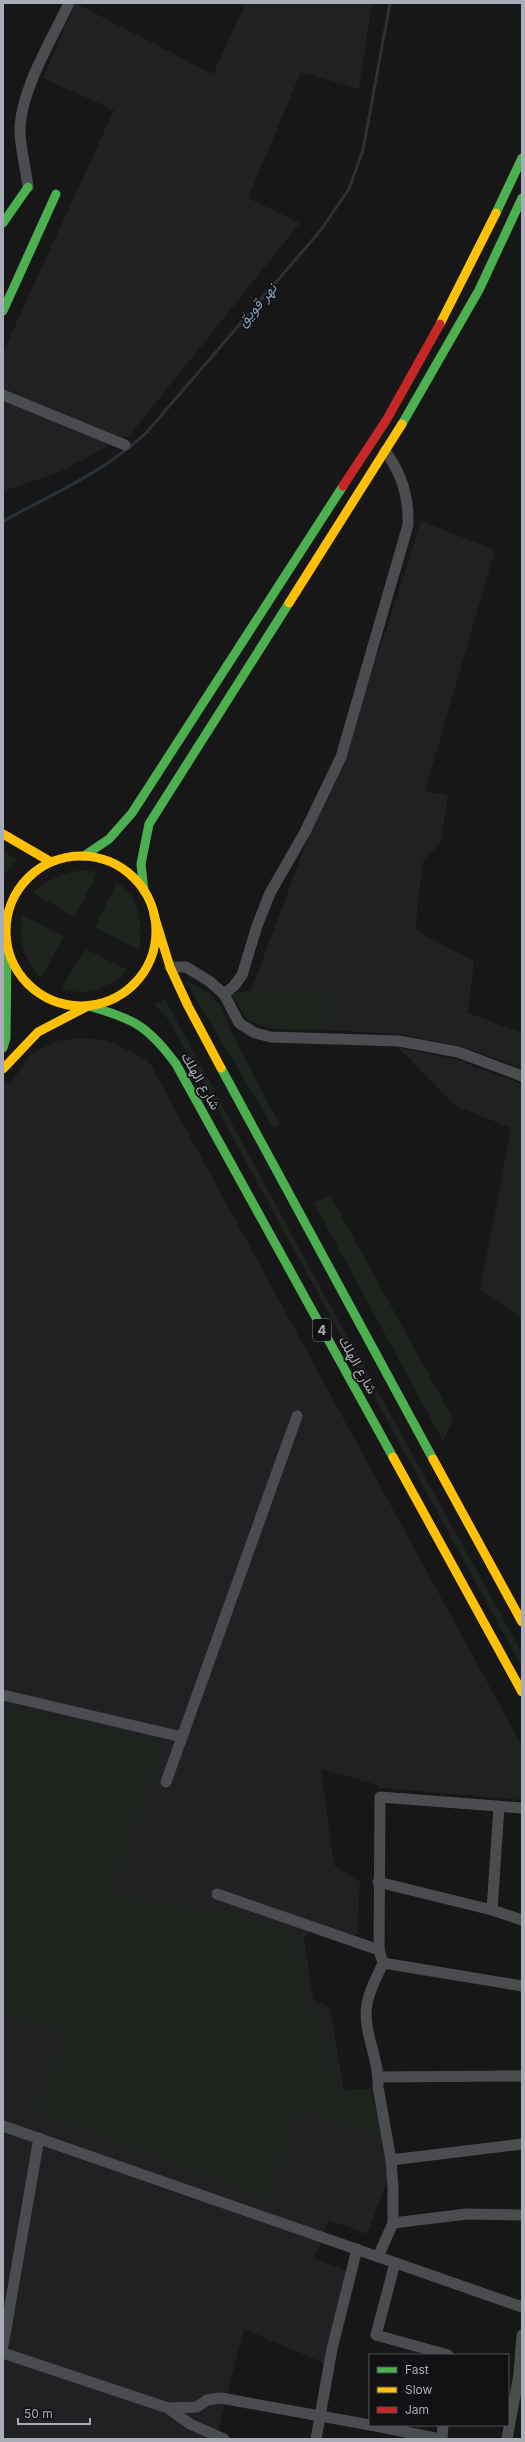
<svg xmlns="http://www.w3.org/2000/svg" width="525" height="2442" font-family="Inter,Vazirmatn,sans-serif">
  <style>
    .built { fill: #212123 }
    .green { fill: #1d241e }
    .lines { fill: none; stroke-linecap: round; stroke-linejoin: round }
    .stream { stroke: #2a3239; stroke-width: 3 }
    .street { stroke: #4b4c50; stroke-width: 11 }
    .fast { stroke: #4caf50; stroke-width: 9 }
    .slow { stroke: #ffc107; stroke-width: 9 }
    .jam { stroke: #c62828; stroke-width: 9 }
    .labels { text-anchor: middle; stroke-width: 3.5; stroke-linejoin: round; paint-order: stroke }
    .shield { fill: #111113; stroke: #7b7e86; stroke-width: 1 }
    .shield-label { font-size: 13px; font-weight: bold; fill: #a8adb8 }
    .street-label { font-size: 14px; fill: #a8adb8; stroke: #111113 }
    .water-label { font-size: 15px; font-style: italic; fill: #7f9bb3; stroke: #111113 }
  </style>
  <rect width="100%" height="100%" fill="#171717"/>
  <g class="built">
    <path d="M75 3 213 74 246 3H372L359 89 301 72 248 198 300 223 130 435 59 472 3 491V352L114 110 43 78Z"/>
    <path d="M421 521 495 550 425 791 448 795 441 842 423 861 415 930 474 961 468 1013 522 1033V1068L460 1046 399 1034 328 1030 327 992 251 991 387 628Z"/>
    <path d="M80 1038 106 1040 148 1060 522 1746V1800L381 1788 371 1783 321 1769 334 1865 360 1882 357 1935 314 1929 304 1937 313 1999 330 2008 344 2090 371 2089 390 2173 367 2234 328 2220 314 2259 351 2272 326 2364 244 2329 216 2439H3V1079L10 1084 30 1055 56 1041Z"/>
    <path d="M399 1048 455 1059 522 1084V1318L480 1290 511 1128 456 1106Z"/>
  </g>
  <g class="green">
    <path d="M3 851 18 860 3 875Z"/>
    <path d="M87 870 97 873 75 917 33 893C50 878 63 872 87 870Z"/>
    <path d="M117 882C140 897 143 925 139 950L95 927Z"/>
    <path d="M22 915 64 937 41 977C23 959 18 939 22 915Z"/>
    <path d="M86 949 127 970C111 987 84 998 61 988Z"/>
    <path d="M185 980 208 992 221 1006 232 1034 280 1125 273 1128Z"/>
    <path d="M251 991 327 992 328 1030 272 1029 247 1020 231 993Z"/>
    <path d="M165 999 314 1276 522 1653V1667L168 1019 154 1004Z"/>
    <path d="M330 1195 453 1419 443 1441 314 1203Z"/>
    <path d="M12 1707 157 1741 161 1756 110 1894 218 1912 221 1907 294 1934 312 2011 323 2022 337 2092 371 2089 382 2137 299 2110 268 2199 36 2111 66 2030 9 2017 3 2003V1858L84 1885 3 1855V1720Z"/>
  </g>
  <g class="lines">
    <path class="stream" d="M3 521C53 494 106 471 147 432L320 231 349 189 363 150 390 3"/>
    <g class="street">
      <path d="M28 187C26 168 19 145 20 126 23 86 52 39 69 3"/>
      <path d="M3 395 125 445"/>
      <path d="M170 967H186L209 981 224 994 239 1023 255 1033 271 1037 399 1041 458 1052 522 1076"/>
      <path d="M224 994 234 986 242 975 257 926 270 893 305 832 341 757 408 525C409 498 401 472 385 451"/>
      <path d="M3 1695 182 1737"/>
      <path d="M166 1782 297 1416"/>
      <path d="M378 1882 492 1910 522 1920"/>
      <path d="M217 1894 379 1950"/>
      <path d="M492 1910 499 1807"/>
      <path d="M383 1963 522 1986"/>
      <path d="M378 2077 522 2076"/>
      <path d="M3 2126 522 2307"/>
      <path d="M391 2160 522 2144"/>
      <path d="M393 2223 467 2214 522 2215"/>
      <path d="M378 2257 393 2223V2187L391 2160 378 2087C380 2059 362 2032 367 2004 369 1990 378 1975 383 1963L379 1950 380 1797 522 1808"/>
      <path d="M395 2263 376 2335 448 2355"/>
      <path d="M3 2346 39 2138"/>
      <path d="M3 2353 168 2408 197 2407 207 2400 221 2398 370 2425"/>
      <path d="M168 2408 190 2424 224 2439"/>
      <path d="M371 2425 440 2439"/>
      <path d="M316 2439 332 2349 357 2249"/>
      <path d="M442 2439 443 2425"/>
      <path d="M507 2439 519 2374 522 2335"/>
    </g>
    <g class="fast">
      <path d="M496 213 522 158"/>
      <path d="M3 223 28 187"/>
      <path d="M3 311 56 194"/>
      <path d="M402 424 479 290 522 198"/>
      <path d="M84 856 109 839 132 813 343 486"/>
      <path d="M144 891 141 864 149 824 289 603"/>
      <path d="M88 1006C133 1018 148 1026 176 1064L393 1457"/>
      <path d="M3 1048 6 1038 7 946"/>
      <path d="M221 1068 433 1459"/>
    </g>
    <g class="slow">
      <path d="M440 324 496 213"/>
      <path d="M289 603 402 424"/>
      <path d="M3 834 51 862"/>
      <circle cx="81" cy="931" r="75"/>
      <path d="M154 915 170 967 188 1006 221 1068"/>
      <path d="M3 1069 38 1032 88 1006"/>
      <path d="M393 1457 522 1692"/>
      <path d="M433 1459 522 1622"/>
    </g>
    <path class="jam" d="M343 486 387 419 440 324"/>
  </g>
  <g class="labels">
    <rect class="shield" x="313" y="1319" width="18" height="22" rx="3"/>
    <g class="shield-label">
      <text x="322" y="1335">4</text>
    </g>
    <g class="street-label">
      <text transform="translate(201 1081) rotate(60)" y="5">شارع الهلك</text>
      <text transform="translate(358 1365) rotate(61)" y="5">شارع الهلك</text>
    </g>
    <g class="water-label">
      <text transform="translate(257 305) rotate(-49)" y="5">نهر قويق</text>
    </g>
  </g>
  <rect width="525" height="2442" fill="none" stroke="#a8adb8" stroke-width="8"/>
  <rect x="369" y="2354" width="140" height="72" fill="#111113" stroke="#4d4f55"/>
  <rect x="377" y="2367" width="20" height="6" fill="#4caf50" stroke="#4d4f55"/>
  <text x="405" y="2374" font-size="12" fill="#a8adb8">Fast</text>
  <rect x="377" y="2387" width="20" height="6" fill="#ffc107" stroke="#4d4f55"/>
  <text x="405" y="2394" font-size="12" fill="#a8adb8">Slow</text>
  <rect x="377" y="2407" width="20" height="6" fill="#c62828" stroke="#4d4f55"/>
  <text x="405" y="2414" font-size="12" fill="#a8adb8">Jam</text>
  <path d="M18 2418v6h72v-6" fill="none" stroke="#a8adb8" stroke-width="2"/>
  <text x="24" y="2418" font-size="12" fill="#a8adb8" stroke="#111113" stroke-width="3" paint-order="stroke">50 m</text>
</svg>
